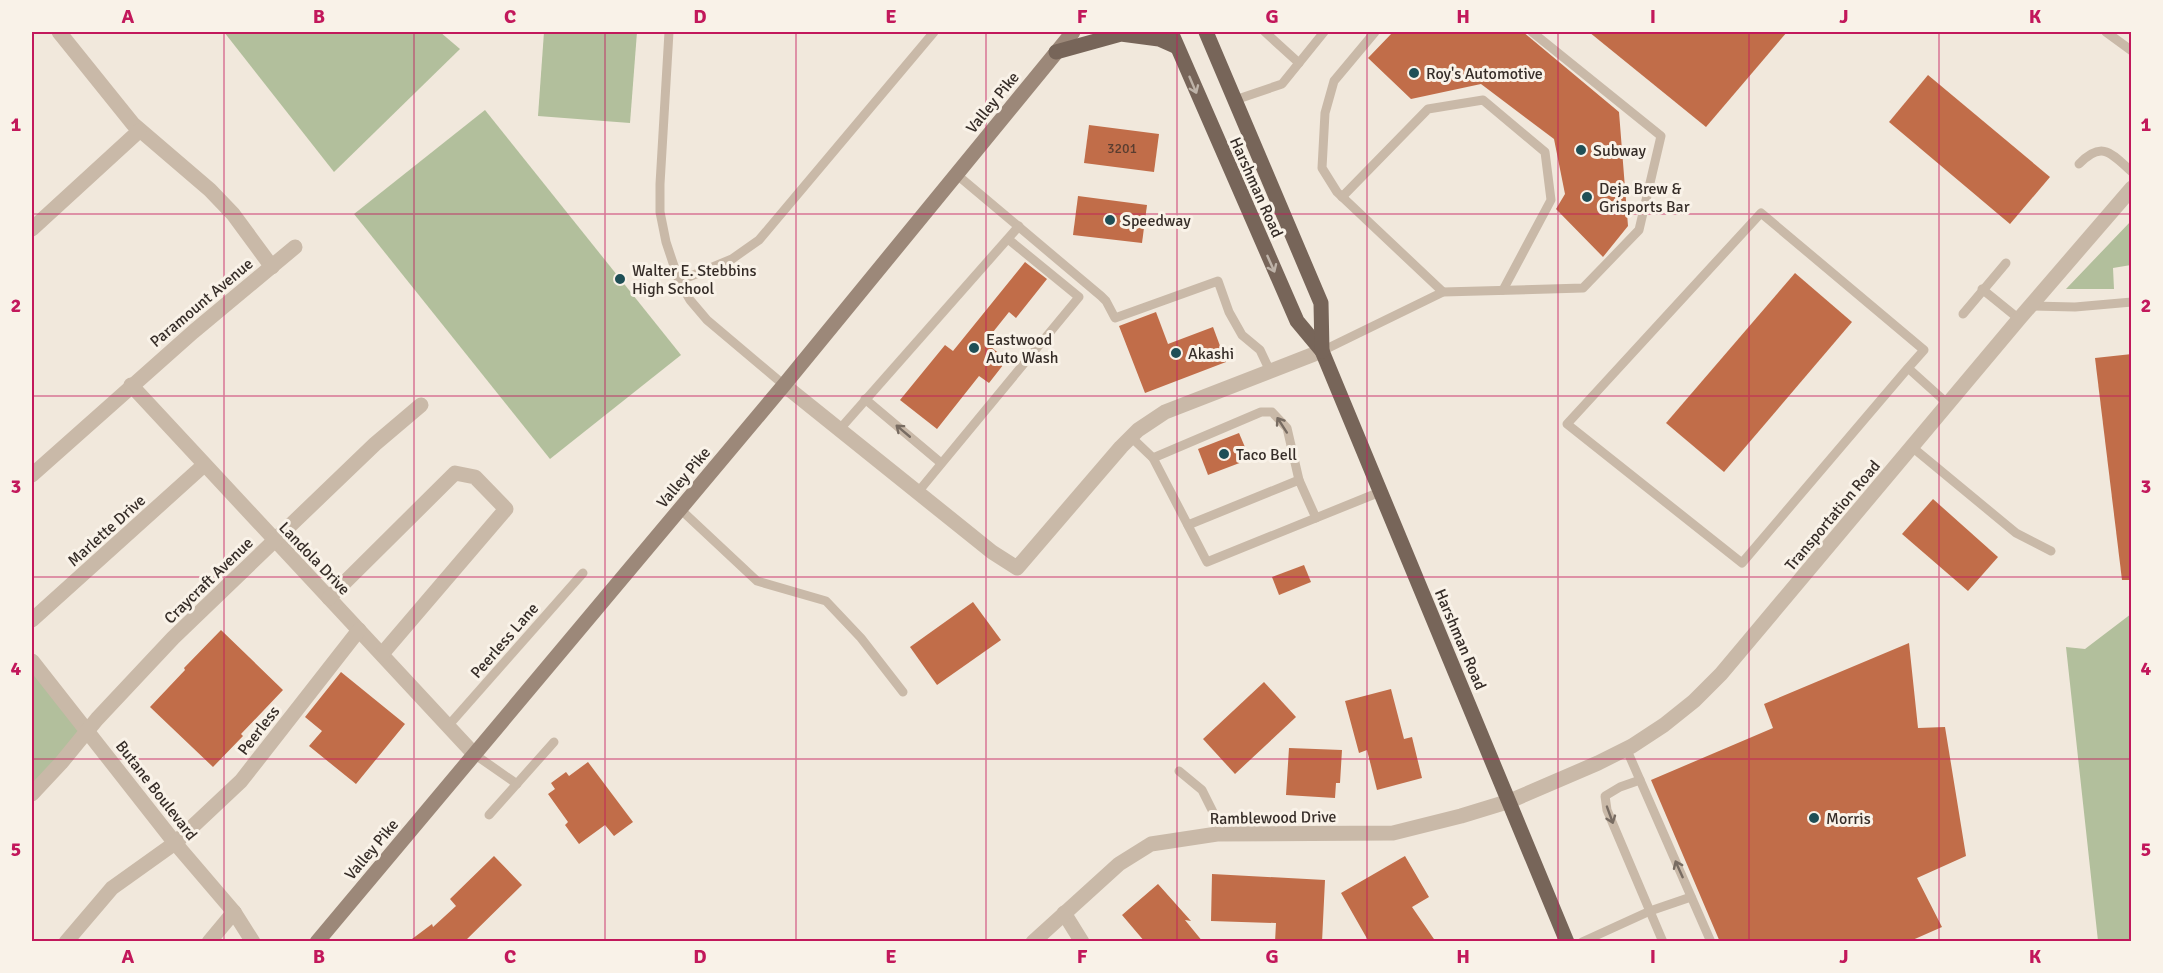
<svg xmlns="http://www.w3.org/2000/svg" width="2163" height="973" font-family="Signika,sans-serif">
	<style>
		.green { fill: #b2bf9c }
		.building { fill: #c16d49 }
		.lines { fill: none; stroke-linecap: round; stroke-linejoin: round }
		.lane { stroke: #c9b9a8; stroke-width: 9 }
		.street { stroke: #c9b9a8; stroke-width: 15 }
		.secondary { stroke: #9c8879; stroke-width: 15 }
		.primary { stroke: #776559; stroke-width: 15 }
		.oneway { stroke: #beb3a8 }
		.oneway2 { stroke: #786c62 }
		.grid { fill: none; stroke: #c2185b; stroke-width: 1.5; stroke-opacity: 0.55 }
		.poi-dot { fill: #1f4f56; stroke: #f9f2e8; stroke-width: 2 }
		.labels { text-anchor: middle; stroke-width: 6; stroke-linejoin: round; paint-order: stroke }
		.number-label { font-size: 14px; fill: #593d30 }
		.poi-label { font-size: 16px; fill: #362d28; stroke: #f9f2e8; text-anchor: start }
		.street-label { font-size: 16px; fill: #362d28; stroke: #f9f2e8 }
		.neatline { fill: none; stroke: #c2185b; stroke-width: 2 }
		.grid-label { font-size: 20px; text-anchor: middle; font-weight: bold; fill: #c2185b }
	</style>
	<rect width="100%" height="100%" fill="#f1e8dc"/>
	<g class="green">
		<polygon points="224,32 440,32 460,49 334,172"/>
		<polygon points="544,32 637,32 630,123 538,116"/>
		<polygon points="485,110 681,355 550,459 354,214"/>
		<polygon points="2131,221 2131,265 2113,268 2114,289 2066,289"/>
		<polygon points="2131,614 2131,941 2098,941 2066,647 2085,649"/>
		<polygon points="32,661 88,732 32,795"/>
	</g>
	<g class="building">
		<polygon points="1393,32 1523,32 1619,112 1628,226 1603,257 1556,209 1565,194 1554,139 1481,84 1411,99 1368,58"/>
		<polygon points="1589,32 1787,32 1706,127"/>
		<polygon points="1928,75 2050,177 2010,224 1889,122"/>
		<polygon points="1089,125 1159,134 1154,172 1084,163"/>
		<polygon points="1078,196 1147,205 1142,243 1073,235"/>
		<polygon points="1025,262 1047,279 1016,318 1009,312 985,342 1007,360 989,383 979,376 937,429 900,400 945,345 953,351"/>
		<polygon points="1795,273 1852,322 1724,472 1666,423"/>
		<polygon points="1156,312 1168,344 1213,327 1226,362 1145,393 1119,326"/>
		<polygon points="2132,354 2132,580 2122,580 2095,358"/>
		<polygon points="1239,433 1250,459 1208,475 1198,449"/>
		<polygon points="1933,499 1998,557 1968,591 1902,534"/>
		<polygon points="1304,565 1311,582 1279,595 1272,577"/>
		<polygon points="973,602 1001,640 937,685 910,647"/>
		<polygon points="221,630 283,690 241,734 243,736 213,767 150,707 185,670 184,668"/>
		<polygon points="1909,643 1918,728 1945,727 1966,856 1917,878 1942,927 1908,942 1720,942 1651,780 1773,728 1764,704"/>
		<polygon points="341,672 405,724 356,784 309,746 322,731 305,717"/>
		<polygon points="1264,682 1296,717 1235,774 1203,739"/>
		<polygon points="1391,689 1404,739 1412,737 1422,778 1377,790 1367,750 1359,753 1345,701"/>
		<polygon points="1289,748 1342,750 1340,783 1336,783 1335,798 1286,795"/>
		<polygon points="588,762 633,822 614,836 605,825 579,844 565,825 568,822 548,794 555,789 551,783 566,772 569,776"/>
		<polygon points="494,856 522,885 464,942 408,942 432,924 433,927 456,906 450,899"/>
		<polygon points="1405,856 1429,897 1412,907 1436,942 1369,942 1341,893"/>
		<polygon points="1212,874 1325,880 1322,942 1275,942 1276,923 1211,921"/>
		<polygon points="1158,884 1191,921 1185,920 1203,942 1145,942 1122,915"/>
	</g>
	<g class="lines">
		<g class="lane">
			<polyline points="669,32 660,184 660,212 666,242 679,281 690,300 707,320 784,385"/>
			<polyline points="1265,32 1299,63"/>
			<polyline points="1375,32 1334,81 1325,113 1322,168 1337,192 1443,292"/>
			<polyline points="2106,32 2132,51"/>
			<polyline points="1235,100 1282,84 1324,32"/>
			<path d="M2079,164C2102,140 2111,153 2132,172"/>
			<polyline points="956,174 1101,296 1106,301 1115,318 1218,281 1229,312 1242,335 1260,350 1270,371"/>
			<polyline points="1342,197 1428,109 1483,100 1545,152 1551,200 1503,290"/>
			<polyline points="679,281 732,259 759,240 934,32"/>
			<polyline points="1982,289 2019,319"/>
			<polyline points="2030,306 2075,307 2132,302"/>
			<polyline points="1963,314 2006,263"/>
			<polyline points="1322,351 1443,292 1583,288 1639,230 1661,136 1532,32"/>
			<polyline points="1908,368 1742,563 1567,424 1761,213 1924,350 1908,368 1948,404"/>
			<polyline points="865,399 941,463"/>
			<polyline points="839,430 1019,226"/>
			<polyline points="1131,437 1153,458 1207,562 1380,492"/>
			<polyline points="1912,447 2016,533 2051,551"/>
			<polyline points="1153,458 1261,412 1272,412 1287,428 1299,480"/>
			<polyline points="918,492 1079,297 1008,239"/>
			<polyline points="680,509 757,581 826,601 861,638 903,692"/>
			<polyline points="1188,525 1299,480 1316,518"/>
			<polyline points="448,726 583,573"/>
			<polyline points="1626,748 1711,942"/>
			<polyline points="474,754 517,784"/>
			<polyline points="1179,771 1202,790 1224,834"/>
			<polyline points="1640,780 1620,787 1605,796 1607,810 1663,942"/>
			<polyline points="489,815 554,742"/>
			<polyline points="1582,942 1650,911 1691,897"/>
		</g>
		<g class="street">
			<polyline points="59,32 133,124 210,190 233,214 272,267"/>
			<polyline points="32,229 139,131"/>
			<polyline points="131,385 474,754"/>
			<polyline points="784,385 992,552 1017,568 1121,447 1138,430 1165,412 1322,351"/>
			<polyline points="32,475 193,332 295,247"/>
			<polyline points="329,598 455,473 475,477 506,509 382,654"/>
			<polyline points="32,620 204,465"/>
			<polyline points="32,661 175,843 234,912 253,942"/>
			<polyline points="32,794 61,763 97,719 173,638 375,444 421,405"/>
			<polyline points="1064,913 1082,942"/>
			<polyline points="66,942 112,888 175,843 241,781 359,630"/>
			<polyline points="209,942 234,912"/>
			<polyline points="1033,942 1119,864 1151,844 1217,834 1393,833 1461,816 1510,801 1598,763 1632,746 1664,725 1694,701 1721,674 2019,319 2132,188"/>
		</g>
		<polyline class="secondary" points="317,942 784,385 1073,32"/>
		<g class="primary">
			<polyline points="1171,32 1297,321 1322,351 1567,942"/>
			<polyline points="1206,32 1321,303 1322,351"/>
			<polyline points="1056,52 1121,34 1159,39 1177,47"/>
		</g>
	</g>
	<defs><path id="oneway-shaft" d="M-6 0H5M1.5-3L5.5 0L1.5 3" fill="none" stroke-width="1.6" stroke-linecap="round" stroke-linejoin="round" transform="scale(1.5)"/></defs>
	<g class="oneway">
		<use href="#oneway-shaft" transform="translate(1193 85) rotate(67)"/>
		<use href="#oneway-shaft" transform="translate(1271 264) rotate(66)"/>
	</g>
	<g class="oneway2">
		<use href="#oneway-shaft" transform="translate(1282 425) rotate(-123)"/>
		<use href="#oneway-shaft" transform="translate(903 431) rotate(-140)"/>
		<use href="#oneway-shaft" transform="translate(1610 815) rotate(70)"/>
		<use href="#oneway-shaft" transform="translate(1679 869) rotate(-114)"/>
	</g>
	<path class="grid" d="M224,32V942M414,32V942M605,32V942M796,32V942M986,32V942M1177,32V942M1367,32V942M1558,32V942M1749,32V942M1939,32V942M32,214H2132M32,396H2132M32,577H2132M32,759H2132"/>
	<g class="poi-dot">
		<circle cx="1414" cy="73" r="6"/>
		<circle cx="1581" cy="150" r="6"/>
		<circle cx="1587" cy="197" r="6"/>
		<circle cx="1110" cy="220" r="6"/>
		<circle cx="620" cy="279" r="6"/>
		<circle cx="974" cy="348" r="6"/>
		<circle cx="1176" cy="353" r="6"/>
		<circle cx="1224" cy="454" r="6"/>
		<circle cx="1814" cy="818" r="6"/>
	</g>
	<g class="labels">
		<g class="number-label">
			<text x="1122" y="153">3201</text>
		</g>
		<g class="poi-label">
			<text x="1426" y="79">Roy's Automotive</text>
			<text x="1593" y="156">Subway</text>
			<text x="1599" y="194">Deja Brew &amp;<tspan x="1599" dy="18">Grisports Bar</tspan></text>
			<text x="1122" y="226">Speedway</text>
			<text x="632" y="276">Walter E. Stebbins<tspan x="632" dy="18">High School</tspan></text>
			<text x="986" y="345">Eastwood<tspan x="986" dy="18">Auto Wash</tspan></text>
			<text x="1188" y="359">Akashi</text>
			<text x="1236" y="460">Taco Bell</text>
			<text x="1826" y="824">Morris</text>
		</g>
		<g class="street-label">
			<text transform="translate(992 102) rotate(-51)" y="6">Valley Pike</text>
			<text transform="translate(1257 187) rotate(66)" y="6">Harshman Road</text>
			<text transform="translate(201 302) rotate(-40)" y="6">Paramount Avenue</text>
			<text transform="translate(683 477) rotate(-50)" y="6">Valley Pike</text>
			<text transform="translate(1832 515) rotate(-50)" y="6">Transportation Road</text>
			<text transform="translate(106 530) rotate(-42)" y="6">Marlette Drive</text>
			<text transform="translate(315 558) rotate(46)" y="6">Landola Drive</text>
			<text transform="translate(208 580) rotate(-44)" y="6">Craycraft Avenue</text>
			<text transform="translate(1461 639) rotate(67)" y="6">Harshman Road</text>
			<text transform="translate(504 640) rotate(-49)" y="6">Peerless Lane</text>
			<text transform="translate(258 730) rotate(-52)" y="6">Peerless</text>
			<text transform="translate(157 790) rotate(52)" y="6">Butane Boulevard</text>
			<text transform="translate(1273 817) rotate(-1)" y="6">Ramblewood Drive</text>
			<text transform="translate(371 849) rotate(-50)" y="6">Valley Pike</text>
		</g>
	</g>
	<rect width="2163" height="973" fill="none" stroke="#f9f2e8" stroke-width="66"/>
	<rect x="33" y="33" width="2097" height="907" class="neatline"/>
	<g class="grid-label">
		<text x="128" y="23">A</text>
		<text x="319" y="23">B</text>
		<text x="510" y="23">C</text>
		<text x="700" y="23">D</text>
		<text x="891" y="23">E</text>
		<text x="1082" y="23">F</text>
		<text x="1272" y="23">G</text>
		<text x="1463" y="23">H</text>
		<text x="1653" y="23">I</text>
		<text x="1844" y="23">J</text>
		<text x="2035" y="23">K</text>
		<text x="16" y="131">1</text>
		<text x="2146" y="131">1</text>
		<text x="16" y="312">2</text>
		<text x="2146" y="312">2</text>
		<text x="16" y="493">3</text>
		<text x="2146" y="493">3</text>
		<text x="16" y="675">4</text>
		<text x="2146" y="675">4</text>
		<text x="16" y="856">5</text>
		<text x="2146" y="856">5</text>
		<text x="128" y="963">A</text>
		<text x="319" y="963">B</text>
		<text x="510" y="963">C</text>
		<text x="700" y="963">D</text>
		<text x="891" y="963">E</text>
		<text x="1082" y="963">F</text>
		<text x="1272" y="963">G</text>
		<text x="1463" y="963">H</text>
		<text x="1653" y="963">I</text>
		<text x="1844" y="963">J</text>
		<text x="2035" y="963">K</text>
	</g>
</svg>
